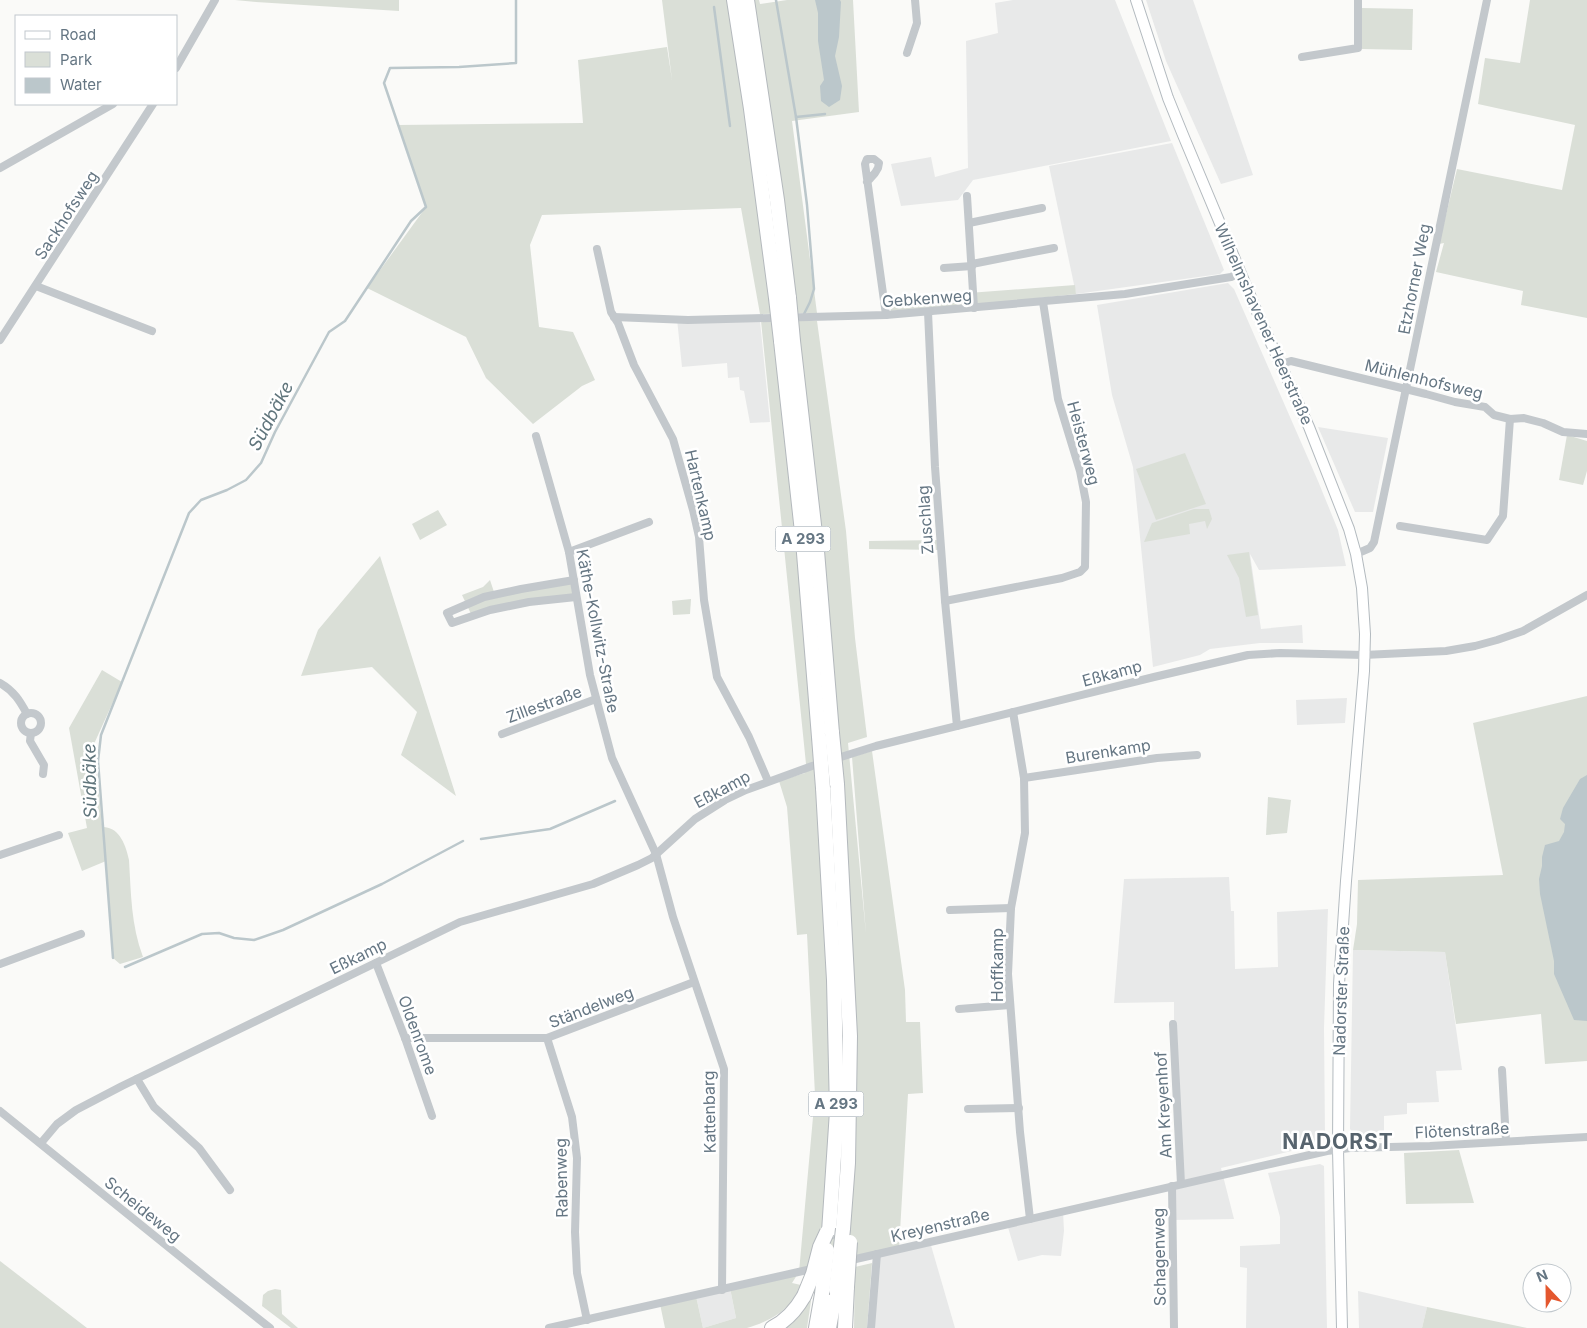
<svg xmlns="http://www.w3.org/2000/svg" width="1587" height="1328" font-family="Inter,sans-serif">
	<style>
		.built { fill: #e8e9e9 }
		.green { fill: #dadfd7 }
		.water { fill: #bbc7cb }
		.lines { fill: none; stroke-linecap: round; stroke-linejoin: round }
		.stream { stroke: #bbc7cb; stroke-width: 2.5 }
		.secondary-casing { stroke: #b3babf; stroke-width: 12 }
		.highway-casing { stroke: #b4b9bd; stroke-width: 16 }
		.street { stroke: #c3c8cc; stroke-width: 8 }
		.secondary { stroke: #fff; stroke-width: 10 }
		.highway { stroke: #fff; stroke-width: 14 }
		.highway-bridge-casing { stroke: #b4b9bd; stroke-width: 16; stroke-linecap: butt }
		.highway-bridge { stroke: #fff; stroke-width: 14 }
		.labels { text-anchor: middle; stroke-width: 5; stroke-linejoin: round; paint-order: stroke }
		.shield { fill: #fff; stroke: #939fa8; stroke-width: 1 }
		.shield-label { font-size: 15px; font-weight: bold; fill: #657683 }
		.street-label { font-size: 16px; fill: #657683; stroke: #fff }
		.water-label { font-size: 18px; font-style: italic; fill: #60757c; stroke: #fff }
		.district-label { font-size: 21px; font-weight: bold; letter-spacing: 1px; fill: #57646e; stroke: #fff }
	</style>
	<rect width="100%" height="100%" fill="#fafaf8"/>
	<g class="built">
		<polygon points="1013,0 1115,0 1171,141 973,180 958,200 901,206 891,164 931,157 935,177 968,168 966,41 998,33 995,3"/>
		<polygon points="1146,0 1193,0 1253,175 1221,184 1166,61"/>
		<polygon points="1172,143 1224,270 1220,274 1076,294 1049,166"/>
		<polygon points="1228,283 1234,289 1318,481 1338,530 1346,566 1259,570 1250,554 1261,629 1302,625 1303,643 1260,643 1210,649 1200,655 1153,667 1133,467 1112,395 1097,305"/>
		<polygon points="677,319 760,321 770,422 750,423 744,391 740,390 739,377 728,378 727,363 682,367"/>
		<polygon points="1318,427 1388,438 1373,512 1355,512"/>
		<polygon points="1347,698 1345,723 1297,725 1296,700"/>
		<polygon points="1229,877 1231,911 1234,911 1235,969 1278,967 1277,912 1328,909 1324,1028 1325,1137 1318,1144 1312,1146 1221,1168 1234,1219 1172,1220 1172,1186 1180,1184 1174,1044 1174,1002 1114,1003 1124,879"/>
		<polygon points="1353,950 1445,952 1462,1070 1436,1071 1439,1102 1407,1103 1407,1114 1384,1116 1384,1139 1358,1140 1350,1129"/>
		<polygon points="1320,1164 1324,1166 1327,1328 1246,1328 1247,1268 1240,1267 1240,1246 1280,1244 1280,1217 1268,1173"/>
		<polygon points="1063,1211 1064,1231 1061,1256 1042,1255 1018,1261 1007,1224"/>
		<polygon points="930,1242 955,1328 872,1328 877,1254"/>
		<polygon points="730,1288 736,1318 703,1328 696,1296"/>
		<polygon points="1358,1291 1427,1307 1422,1328 1359,1328"/>
	</g>
	<g class="green">
		<polygon points="235,0 399,0 399,11 256,2"/>
		<polygon points="662,0 759,0 760,4 787,0 853,0 859,112 792,121 817,313 760,314 741,208 542,215 530,245 539,327 573,332 595,380 582,386 533,424 486,378 466,337 367,288 426,207 398,125 583,123 578,60 667,47 672,80"/>
		<polygon points="1530,0 1587,0 1587,318 1521,305 1523,291 1436,272 1444,243 1439,244 1457,169 1562,190 1575,125 1478,104 1485,58 1520,63"/>
		<polygon points="1362,8 1413,9 1412,50 1362,49"/>
		<polygon points="1075,285 1076,294 973,305 891,311 889,299"/>
		<path d="M761,321H817L846,531L855,638L867,737L848,743L866,934L852,757L872,751L905,990L906,1022H920L923,1093L908,1094L899,1249L799,1272L792,1283L801,1285C798,1290 795,1297 791,1302C781,1315 762,1324 747,1328H665L660,1304L696,1296L703,1328L736,1318L730,1288L799,1272L815,1095L807,934L797,935L787,807L779,781L805,773L806,764Z"/>
		<polygon points="1567,435 1587,441 1587,471 1583,485 1559,480"/>
		<polygon points="1185,453 1206,504 1156,520 1136,469"/>
		<polygon points="1194,509 1209,509 1212,519 1207,529 1205,521 1189,524 1190,534 1144,542 1152,523"/>
		<polygon points="438,510 447,525 420,540 412,524"/>
		<polygon points="940,540 941,550 869,549 869,541"/>
		<polygon points="1249,552 1258,615 1246,617 1239,578 1227,555"/>
		<polygon points="380,556 456,796 401,755 417,712 372,667 301,676 318,630"/>
		<polygon points="490,580 495,595 574,580 576,597 472,616 462,595 483,587"/>
		<polygon points="691,599 690,614 673,615 672,601"/>
		<path d="M102,670L122,682L94,744L105,855L104,827C120,828 126,846 129,860C131,893 131,925 143,957L120,964L113,958L106,861L82,871L68,833L87,828L69,728Z"/>
		<polygon points="1587,696 1587,1061 1545,1064 1541,1014 1456,1024 1445,952 1353,950 1357,924 1358,880 1503,875 1473,723"/>
		<polygon points="1268,797 1291,800 1287,833 1266,835"/>
		<polygon points="1459,1150 1474,1203 1406,1204 1404,1153"/>
		<polygon points="0,1261 87,1328 0,1328"/>
		<polygon points="872,1263 867,1328 854,1328 855,1267"/>
		<polygon points="275,1289 281,1290 282,1314 298,1328 291,1328 262,1306 263,1295 268,1291"/>
		<polygon points="809,1299 811,1301 807,1328 782,1328"/>
		<polygon points="1427,1307 1527,1328 1422,1328"/>
	</g>
	<g class="water">
		<polygon points="815,0 840,0 841,2 839,37 835,56 842,86 840,100 829,107 821,101 820,86 824,80 818,41 818,13"/>
		<polygon points="1587,775 1587,1021 1574,1020 1554,974 1554,961 1540,894 1539,879 1542,866 1542,857 1545,845 1559,841 1564,832 1565,824 1560,819 1563,808 1580,779"/>
	</g>
	<g class="lines">
		<g class="stream">
			<polyline points="776,0 796,117 807,205 814,289 810,302 804,314"/>
			<polyline points="714,7 730,126"/>
			<polyline points="796,117 825,114"/>
			<polyline points="481,839 550,829 615,801"/>
			<polyline points="113,958 98,761 101,735 189,513 201,500 227,490 246,480 261,463 275,432 329,332 345,321 411,221 426,207 384,83 390,68 459,67 516,63 516,0"/>
			<polyline points="125,967 202,934 219,933 234,938 254,940 283,930 382,884 463,841"/>
		</g>
		<defs>
			<polyline id="secondary" points="1136,0 1168,98 1183,135 1260,319 1309,427 1349,529 1356,554 1362,588 1365,634 1364,671 1346,881 1339,984 1338,1149 1342,1328"/>
			<g id="highway">
				<polyline points="734,0 751,109 776,298"/>
				<polyline points="747,0 777,200 789,298"/>
				<polyline points="781,341 803,541 819,737"/>
				<polyline points="793,341 817,551 832,733"/>
				<polyline points="837,784 850,1036 848,1163 843,1229"/>
				<polyline points="823,788 834,980 837,1111 829,1232"/>
				<path d="M772,1328C786,1321 796,1310 804,1296"/>
				<polyline points="816,1328 822,1294"/>
				<polyline points="829,1328 836,1290"/>
				<polyline points="845,1328 847,1287"/>
			</g>
		</defs>
		<use href="#secondary" class="secondary-casing"/>
		<use href="#highway" class="highway-casing"/>
		<g class="street">
			<polyline points="907,53 917,23 915,0"/>
			<polyline points="1302,57 1358,48 1358,0"/>
			<polyline points="176,68 215,0"/>
			<polyline points="0,168 113,104"/>
			<polyline points="867,182 875,173 878,168 879,163 874,159 867,159 865,164 886,315"/>
			<polyline points="967,196 974,308"/>
			<polyline points="969,223 1042,208"/>
			<polyline points="597,249 611,312 618,323 634,365 673,439 693,510 699,537 704,600 717,677 749,737 768,781"/>
			<polyline points="972,264 1054,248"/>
			<polyline points="944,268 972,266"/>
			<polyline points="36,286 152,331"/>
			<polyline points="928,312 935,467 945,601 957,726"/>
			<polyline points="614,317 688,320 886,315 1125,294 1231,277 1240,273"/>
			<polyline points="0,340 153,104"/>
			<polyline points="1281,364 1291,361 1426,394 1455,402 1485,407 1494,415 1510,419 1524,418 1543,423 1563,432 1587,434"/>
			<polyline points="536,436 569,552 590,675 612,758 656,854 673,917 724,1069 722,1290"/>
			<polyline points="1400,526 1487,540 1503,516 1510,419"/>
			<polyline points="569,552 649,522"/>
			<polyline points="1356,554 1370,548 1374,542 1487,0"/>
			<polyline points="574,580 521,589 484,597 447,613 452,623 490,610 529,602 576,597"/>
			<polyline points="945,601 1062,578 1080,572 1085,567 1086,502 1080,471 1058,399 1043,302"/>
			<path d="M0,683C14,691 20,701 27,714"/>
			<polyline points="1013,712 1024,778 1025,833 1011,908 1008,974 1020,1132 1030,1219"/>
			<circle cx="31" cy="723" r="10"/>
			<polyline points="31,733 30,741 44,765 43,774"/>
			<polyline points="502,734 596,699"/>
			<polyline points="1024,778 1157,758 1197,755"/>
			<polyline points="0,855 59,835"/>
			<polyline points="950,910 1011,908"/>
			<polyline points="376,963 405,1038 432,1116"/>
			<polyline points="0,964 81,934"/>
			<polyline points="959,1009 1010,1005"/>
			<polyline points="1173,1024 1181,1184"/>
			<polyline points="405,1038 547,1038 694,982"/>
			<polyline points="547,1038 572,1117 577,1158 575,1232 577,1273 587,1320"/>
			<polyline points="1502,1070 1506,1141"/>
			<polyline points="137,1079 154,1107 199,1148 230,1190"/>
			<polyline points="968,1109 1019,1108"/>
			<polyline points="0,1111 208,1279 270,1328"/>
			<polyline points="41,1143 57,1124 76,1110 122,1086 460,922 593,884 638,865 652,858 695,819 725,800 746,790 812,766 876,746 1154,677 1248,655 1280,653 1364,655 1446,651 1475,646 1497,640 1523,631 1587,595"/>
			<polyline points="1172,1186 1174,1328"/>
			<polyline points="847,1261 1327,1151 1350,1148 1430,1146 1587,1137"/>
			<polyline points="549,1328 816,1268"/>
			<polyline points="871,1328 877,1254"/>
		</g>
		<use href="#secondary" class="secondary"/>
		<use href="#highway" class="highway"/>
		<defs>
			<g id="highway-bridge">
				<polyline points="776,298 781,341"/>
				<polyline points="789,298 793,341"/>
				<polyline points="832,733 837,784"/>
				<polyline points="819,737 823,788"/>
				<polyline points="847,1287 850,1242"/>
				<polyline points="836,1290 843,1229"/>
				<polyline points="822,1294 827,1250"/>
				<polyline points="804,1296 813,1274 820,1247 827,1232"/>
			</g>
		</defs>
		<use href="#highway-bridge" class="highway-bridge-casing"/>
		<use href="#highway-bridge" class="highway-bridge"/>
	</g>
	<g class="labels">
		<g class="shield">
			<rect x="775.5" y="526.5" width="55" height="25" rx="4"/>
			<rect x="808.5" y="1091.5" width="55" height="25" rx="4"/>
		</g>
		<g class="shield-label">
			<text x="803" y="544">A 293</text>
			<text x="836" y="1109">A 293</text>
		</g>
		<g class="street-label">
			<text transform="translate(66 215) rotate(-57)" y="6">Sackhofsweg</text>
			<text transform="translate(1414 279) rotate(-79)" y="6">Etzhorner Weg</text>
			<text transform="translate(927 298) rotate(-4)" y="6">Gebkenweg</text>
			<text transform="translate(1264 324) rotate(66)" y="6">Wilhelmshavener Heerstraße</text>
			<text transform="translate(1424 379) rotate(14)" y="6">Mühlenhofsweg</text>
			<text transform="translate(1084 443) rotate(75)" y="6">Heisterweg</text>
			<text transform="translate(701 495) rotate(77)" y="6">Hartenkamp</text>
			<text transform="translate(925 520) rotate(-94)" y="6">Zuschlag</text>
			<text transform="translate(598 631) rotate(79)" y="6">Käthe-Kollwitz-Straße</text>
			<text transform="translate(1112 673) rotate(-15)" y="6">Eßkamp</text>
			<text transform="translate(544 704) rotate(-20)" y="6">Zillestraße</text>
			<text transform="translate(1108 751) rotate(-9)" y="6">Burenkamp</text>
			<text transform="translate(722 789) rotate(-28)" y="6">Eßkamp</text>
			<text transform="translate(358 956) rotate(-26)" y="6">Eßkamp</text>
			<text transform="translate(997 965) rotate(-90)" y="6">Hoffkamp</text>
			<text transform="translate(1341 991) rotate(-88)" y="6">Nadorster Straße</text>
			<text transform="translate(591 1007) rotate(-21)" y="6">Ständelweg</text>
			<text transform="translate(418 1035) rotate(70)" y="6">Oldenrome</text>
			<text transform="translate(1163 1105) rotate(-93)" y="6">Am Kreyenhof</text>
			<text transform="translate(709 1112) rotate(-91)" y="6">Kattenbarg</text>
			<text transform="translate(1462 1130) rotate(-3)" y="6">Flötenstraße</text>
			<text transform="translate(561 1178) rotate(-91)" y="6">Rabenweg</text>
			<text transform="translate(143 1209) rotate(39)" y="6">Scheideweg</text>
			<text transform="translate(940 1225) rotate(-13)" y="6">Kreyenstraße</text>
			<text transform="translate(1159 1257) rotate(-91)" y="6">Schagenweg</text>
		</g>
		<g class="water-label">
			<text transform="translate(271 416) rotate(-62)" y="6">Südbäke</text>
			<text transform="translate(90 781) rotate(-91)" y="6">Südbäke</text>
		</g>
		<g class="district-label">
			<text x="1338" y="1149">NADORST</text>
		</g>
	</g>
	<rect x="15" y="15" width="162" height="90" fill="#ffffff" stroke="#c1c8cd"/>
	<rect x="25" y="31" width="25" height="8" fill="#ffffff" stroke="#c1c8cd"/>
	<text x="60" y="40" font-size="15" fill="#657683">Road</text>
	<rect x="25" y="52" width="25" height="15" fill="#dadfd7" stroke="#c1c8cd"/>
	<text x="60" y="65" font-size="15" fill="#657683">Park</text>
	<rect x="25" y="78" width="25" height="15" fill="#bbc7cb" stroke="#c1c8cd"/>
	<text x="60" y="90" font-size="15" fill="#657683">Water</text>
	<g transform="translate(1547 1288) rotate(338)"><circle r="24" fill="#ffffff" stroke="#c1c8cd"/>
	<path d="M0-4L9 19L0 12L-9 19Z" fill="#e4572e"/>
	<text y="-8" font-size="14" font-weight="bold" text-anchor="middle" fill="#657683">N</text>
	</g>
</svg>
